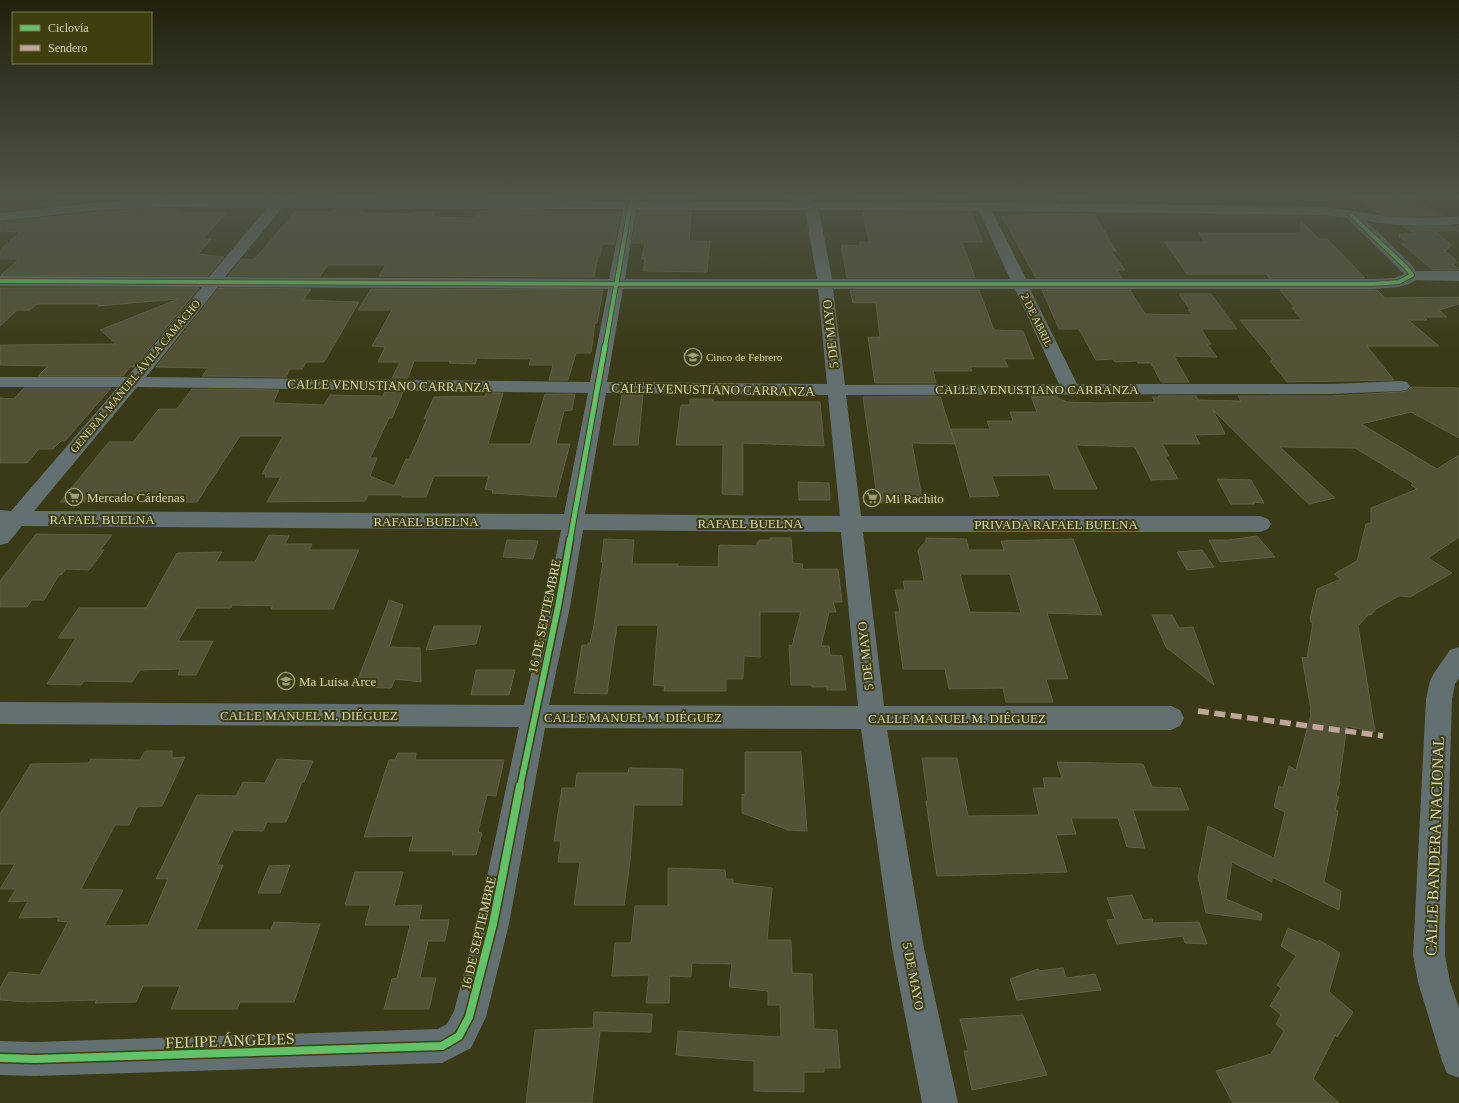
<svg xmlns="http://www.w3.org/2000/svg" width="1459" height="1103" font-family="Georgia,serif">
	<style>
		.building { fill: #525236; stroke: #5f5f44; fill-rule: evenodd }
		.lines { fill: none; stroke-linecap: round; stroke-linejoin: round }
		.minor { fill: #637072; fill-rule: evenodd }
		.quiet { stroke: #c0a59a; stroke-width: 5.5; stroke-dasharray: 11 5.5; stroke-linecap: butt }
		.cycleway-far3-casing { stroke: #3e3e0f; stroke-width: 5.5 }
		.cycleway-far2-casing { stroke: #3e3e0f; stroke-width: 7 }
		.cycleway-far1-casing { stroke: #3e3e0f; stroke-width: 9 }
		.cycleway-casing { stroke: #3e3e0f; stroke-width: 11 }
		.cycleway-far3 { stroke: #61c268; stroke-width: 4 }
		.cycleway-far2 { stroke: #61c268; stroke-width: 5 }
		.cycleway-far1 { stroke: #61c268; stroke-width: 6 }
		.cycleway { stroke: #61c268; stroke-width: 8 }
		.labels { text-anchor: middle; stroke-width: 4; stroke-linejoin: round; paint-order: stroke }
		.far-street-label { font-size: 11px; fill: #d6d7b9; stroke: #3e3e0f }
		.far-poi-label { font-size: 11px; fill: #d6d7b9; stroke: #3e3e0f; text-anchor: start }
		.street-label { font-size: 13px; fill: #d6d7b9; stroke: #3e3e0f }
		.poi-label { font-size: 13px; fill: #d6d7b9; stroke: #3e3e0f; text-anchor: start }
		.near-street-label { font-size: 16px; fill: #d6d7b9; stroke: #3e3e0f }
	</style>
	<rect width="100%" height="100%" fill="#3a3a16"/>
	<g class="building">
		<polygon points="57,196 192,196 191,198 99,200 0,211 0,205 56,202"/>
		<polygon points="343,196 374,196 372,199 341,199"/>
		<polygon points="495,196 548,196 547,199 494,199"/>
		<rect x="652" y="196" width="40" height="4"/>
		<polygon points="860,196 898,196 899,201 861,201"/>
		<polygon points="1061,196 1083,196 1087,202 1063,202"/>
		<polygon points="1350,196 1384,196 1393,201 1411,199 1442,216 1393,216 1381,214"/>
		<polygon points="940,197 965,197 967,201 941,201"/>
		<polygon points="160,208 179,209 176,212 226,213 203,239 211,239 198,254 224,257 208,276 1,275 19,259 0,259 0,250 20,232 0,231 0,222 99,212"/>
		<polygon points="333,210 364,210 361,213 411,214 412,212 435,212 432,217 475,218 478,212 488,212 489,210 543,210 542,212 621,212 614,244 602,244 600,256 598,256 594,277 379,276 386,265 328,265 320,276 228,276 242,259 254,260 295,212 331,212"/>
		<polygon points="637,212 691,212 689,241 710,241 707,272 643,271 645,259 642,259 645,243 632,243"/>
		<polygon points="863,212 971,212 983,242 962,242 975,278 847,278 841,245 860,246 860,242 869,242"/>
		<polygon points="1025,214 1094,214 1116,251 1111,251 1125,270 1117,270 1122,278 1036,278 1002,216 1026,216"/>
		<polygon points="1301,221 1319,239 1327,239 1365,278 1269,278 1267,274 1187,274 1165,242 1205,242 1199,233 1301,233"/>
		<polygon points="1459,226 1459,231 1435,231 1451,245 1446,251 1443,249 1456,260 1454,260 1458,263 1452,263 1459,270 1433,270 1402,244 1408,244 1399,236 1402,236 1399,234 1416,234 1403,227"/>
		<polygon points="0,288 199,288 134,367 130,367 123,376 38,376 48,366 0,365 0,345 116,344 100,330 178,299 98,306 100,304 37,304 30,310 17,310 0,326"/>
		<polygon points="219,288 311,289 303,300 359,302 324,362 306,362 302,369 290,369 286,377 202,376 208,368 156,367"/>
		<polygon points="371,289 603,290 597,323 595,323 591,353 576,353 568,380 549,380 553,365 529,365 531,359 477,358 475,364 449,363 450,361 414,361 408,378 392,378 400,362 378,362 385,347 372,346 392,310 358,310"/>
		<polygon points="850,290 979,290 994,330 1023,331 1034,359 1004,359 1008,367 970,367 972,371 933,371 936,383 875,383 868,337 880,337 876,303 853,303"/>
		<polygon points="1042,290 1130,290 1145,314 1192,315 1188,310 1190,310 1179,294 1211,294 1237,329 1201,329 1211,344 1207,344 1217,357 1174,356 1189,382 1161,382 1151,363 1138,363 1137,361 1115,362 1113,359 1096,360 1079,329 1059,329"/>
		<polygon points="1280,290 1377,290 1385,298 1459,297 1459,304 1439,310 1447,317 1424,317 1427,320 1408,320 1439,346 1367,346 1394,380 1287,382 1270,361 1273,360 1240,320 1302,320 1292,308 1295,308"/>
		<polygon points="1411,387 1459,388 1459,438 1411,412 1361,424 1437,469 1459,455 1459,537 1428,558 1452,573 1410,597 1399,596 1376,609 1371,615 1368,615 1358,626 1375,732 1347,726 1339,781 1340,782 1336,795 1339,797 1335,810 1338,811 1324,882 1341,891 1339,910 1272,877 1272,882 1232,862 1226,899 1262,914 1261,920 1206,913 1198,877 1208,826 1274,858 1285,812 1274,807 1279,786 1283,788 1289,766 1296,770 1311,715 1310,710 1311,710 1302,657 1307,658 1313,623 1311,622 1310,619 1317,589 1341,579 1334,574 1357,561 1366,524 1371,523 1371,508 1417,489 1411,485 1413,483 1355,448 1280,447 1335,498 1309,504 1299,495 1213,410 1225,434 1195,435 1200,444 1162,444 1169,456 1165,456 1178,479 1151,480 1135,447 1076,445 1097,489 1054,489 1049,475 992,476 999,496 970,497 951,429 990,429 987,421 1013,421 1010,412 1037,412 1031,396 1057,396 1058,398 1067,402 1099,403 1155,402 1152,397 1159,397 1158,396 1196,396 1198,400 1241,401 1238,396 1332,396 1401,392 1407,391"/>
		<polygon points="24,388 111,388 65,441 61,441 53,449 39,449 27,463 0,463 0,398 14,399"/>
		<polygon points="192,389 279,390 273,403 324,405 330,395 383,396 385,392 403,392 392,418 389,418 370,458 377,458 370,476 394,486 406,459 409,460 427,419 424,419 434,397 485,396 486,393 503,393 488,444 530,444 545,394 575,394 572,410 564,411 556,444 570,444 556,497 492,493 493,490 485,489 489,476 434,476 426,497 402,497 402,495 368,495 365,501 267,502 281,477 265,477 266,474 262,474 283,436 240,436 197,502 173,502 176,498 159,498 161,495 112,495 107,502 60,502 109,442 133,442 159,409 177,409"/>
		<polygon points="622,395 643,395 638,445 613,445"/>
		<polygon points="940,396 955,444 912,443 923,503 878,503 863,397"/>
		<polygon points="690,399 713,399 713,402 820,402 824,446 743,443 743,495 722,494 723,445 676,445 681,405 690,405"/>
		<polygon points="1217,479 1251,480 1264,503 1253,502 1255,504 1231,504"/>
		<polygon points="798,482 829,483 830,500 799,500"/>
		<polygon points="36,534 112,535 100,550 104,550 89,570 66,569 61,575 59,575 44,600 32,600 27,607 0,607 0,581"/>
		<polygon points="269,535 289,536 285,544 312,544 309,550 359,550 333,609 271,609 273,606 232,605 231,608 197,608 178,641 213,641 196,675 178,675 180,669 140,670 132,682 84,681 81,685 47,684 76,638 58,638 79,608 146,608 177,553 222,552 216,562 255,562"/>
		<polygon points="1257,536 1275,557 1220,562 1209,540 1229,540"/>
		<polygon points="770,538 791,538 793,563 803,564 802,569 838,569 842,602 833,602 836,612 829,612 821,646 829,646 830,655 842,656 846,690 827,690 827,687 812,687 812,685 791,685 789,645 792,646 801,612 760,612 760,657 744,656 743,679 726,679 726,691 664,691 665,686 653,685 658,625 617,625 607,694 574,693 582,645 588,645 588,643 590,643 594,625 603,562 601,562 604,539 634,540 632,564 678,564 677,566 718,567 719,545 757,546 757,542 759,542 759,540 770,540"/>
		<path d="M926,538L966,539L969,550H1004L1001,541L1073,539L1102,615L1047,613L1068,679H1046L1053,702H1006L1003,688L949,689L945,669H903L895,612H900L895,590H905L903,581H924L918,550L926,541ZM960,574H1010L1021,613L970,612Z"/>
		<polygon points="507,540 538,541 533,559 503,557"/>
		<polygon points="1202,550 1214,567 1187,570 1177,552"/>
		<polygon points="389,600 403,605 389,647 420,648 421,682 395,679 391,688 355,687"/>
		<polygon points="1152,615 1172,615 1179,628 1193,627 1214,685 1166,647"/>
		<polygon points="434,626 481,626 476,644 426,650"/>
		<polygon points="476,670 515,670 509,695 471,695"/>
		<polygon points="145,751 172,751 172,758 185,757 162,806 137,807 129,825 115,825 81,889 123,890 104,926 148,925 168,879 156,879 197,795 236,796 243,782 265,783 277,759 313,761 304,782 302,782 286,822 267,822 263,831 233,830 217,865 223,865 196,930 271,930 274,922 320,924 294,1002 240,1002 237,1009 171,1009 180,986 143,986 136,1002 95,1003 97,1000 28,1002 0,1000 0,988 9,972 40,975 68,922 57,921 59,917 19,918 28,901 8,902 16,889 0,889 15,864 0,864 0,814 31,764 88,763 91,759 140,760"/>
		<polygon points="745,752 801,752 807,831 788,830 742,813 742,794 745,795"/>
		<polygon points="398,753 416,753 415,760 504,760 496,796 487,795 478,832 482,833 476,855 452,855 453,851 409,851 413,836 364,837 389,760 395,760"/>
		<polygon points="922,758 957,758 968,816 1039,815 1033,788 1045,788 1043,778 1062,778 1057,762 1143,764 1152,787 1180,788 1189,810 1133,810 1145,848 1127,847 1118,818 1071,818 1076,834 1056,835 1067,872 937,876 926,801 928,801"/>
		<polygon points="629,768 683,769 682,805 634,805 630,862 624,905 574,905 580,862 558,862 561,841 554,841 562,788 575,788 577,773 628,773"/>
		<polygon points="290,865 280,893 258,893 269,866"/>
		<polygon points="668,868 725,870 726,879 733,879 733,883 772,888 767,940 791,940 792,973 812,974 814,1029 837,1030 840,1068 824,1068 824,1072 804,1072 804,1092 754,1091 754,1061 676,1055 678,1031 781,1037 780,1005 768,1005 768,991 729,987 732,964 692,963 691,977 670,976 669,1003 646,1003 649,975 612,976 615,943 631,943 635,906 668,906"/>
		<polygon points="355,872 403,872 394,906 422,905 419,920 449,920 445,941 428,941 420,978 436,978 429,1009 384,1009 392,979 397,978 410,925 365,925 370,905 345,905"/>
		<polygon points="1132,895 1143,920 1152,919 1153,923 1199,922 1207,944 1185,943 1183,936 1117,944 1107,920 1115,919 1107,898"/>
		<polygon points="1288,928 1318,942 1319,940 1340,953 1329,992 1353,1012 1337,1037 1335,1035 1313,1079 1339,1103 1233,1103 1216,1071 1271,1054 1284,1031 1276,1024 1281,1015 1270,1006 1281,988 1277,985 1296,956 1281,946"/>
		<polygon points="1063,968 1066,978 1095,974 1101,990 1017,1000 1010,979 1038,969 1039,971"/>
		<polygon points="594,1012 652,1014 651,1032 600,1031 592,1103 526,1103 535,1030 593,1028"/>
		<polygon points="1023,1015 1047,1075 972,1090 964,1051 968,1051 960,1019"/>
	</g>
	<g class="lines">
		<g class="minor">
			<path d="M277,196H290L288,200L624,201L625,196H639L638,201L793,202L791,200L793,197H803L814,202L1127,204L1324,207L1393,217L1435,218L1459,216V224C1427,227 1397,226 1366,221L1411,264L1416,271H1459V281L1416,280L1409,284L1399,287L1373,289H1030L1077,384H1332L1401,381L1407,382L1410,386L1407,390L1401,391L1332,394L846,395L861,516H1260L1268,519L1271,524L1268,529L1260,532H863L884,706H1171L1180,710L1184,718L1180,726L1171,730H887L924,948L958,1103H922L892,948L861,729L545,728L509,924L486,1017L471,1048L442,1063L35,1076L0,1075V1041L35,1042L438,1029L447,1024L454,1011L477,924L519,727L0,724V702L524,705L546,607L561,530L22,526L8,543L0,545V510L11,511L118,387H0V377H127L202,287L0,286V276L209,277L267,208L160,207L99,210L0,221V213L99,202L160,199L274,200ZM282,208L623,209L609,279L225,277ZM636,210H805L817,279H625ZM819,210L979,211L1010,279H832ZM992,211L1324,215L1347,218L1404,274L1394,278L1373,279H1026ZM218,287L608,289L590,382L146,377ZM623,289H818L827,384L607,382ZM833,289H1015L1059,384L845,385ZM137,387L588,393L564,514L34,511ZM606,393L828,395L840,516L585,514ZM583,530L841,532L858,706L549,705L570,607Z"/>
			<polygon points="1459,647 1459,678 1455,684 1452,699 1445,928 1445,955 1450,982 1459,1008 1459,1078 1447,1073 1442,1061 1418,982 1413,955 1426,699 1430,681 1434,673 1450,650"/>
		</g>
		<polyline class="quiet" points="1198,711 1383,736"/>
		<defs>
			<g id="cycleway-far3">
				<polyline points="0,281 615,284 1373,284 1399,282 1412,275 1406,267 1351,215"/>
				<polyline points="605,347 632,196"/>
			</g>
			<polyline id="cycleway-far2" points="570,540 605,346"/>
			<polyline id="cycleway-far1" points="520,787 558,607 570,539"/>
			<polyline id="cycleway" points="0,1058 35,1059 442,1046 459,1036 469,1017 493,924 520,786"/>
		</defs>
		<use href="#cycleway-far3" class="cycleway-far3-casing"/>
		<use href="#cycleway-far2" class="cycleway-far2-casing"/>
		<use href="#cycleway-far1" class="cycleway-far1-casing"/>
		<use href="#cycleway" class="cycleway-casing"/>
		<use href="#cycleway-far3" class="cycleway-far3"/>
		<use href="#cycleway-far2" class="cycleway-far2"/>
		<use href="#cycleway-far1" class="cycleway-far1"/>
		<use href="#cycleway" class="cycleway"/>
	</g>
	<linearGradient id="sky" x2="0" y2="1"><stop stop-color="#20200c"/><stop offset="0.56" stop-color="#4f5547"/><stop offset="1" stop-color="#4f5547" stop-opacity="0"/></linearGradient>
	<rect width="1459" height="351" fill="url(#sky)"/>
	<defs>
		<symbol id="school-ring" viewBox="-11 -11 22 22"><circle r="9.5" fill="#3e3e0f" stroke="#9fa080" stroke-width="1.5"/><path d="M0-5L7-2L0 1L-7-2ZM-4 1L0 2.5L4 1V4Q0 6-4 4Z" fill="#9fa080"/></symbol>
		<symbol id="supermarket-ring" viewBox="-11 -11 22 22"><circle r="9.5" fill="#3e3e0f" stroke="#9fa080" stroke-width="1.5"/><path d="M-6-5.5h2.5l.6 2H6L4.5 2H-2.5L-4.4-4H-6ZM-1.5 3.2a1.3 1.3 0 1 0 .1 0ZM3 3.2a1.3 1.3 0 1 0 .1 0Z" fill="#9fa080"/></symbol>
	</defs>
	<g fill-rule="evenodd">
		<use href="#school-ring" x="683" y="347" width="20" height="20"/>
		<use href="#supermarket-ring" x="64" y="487" width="20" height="20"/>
		<use href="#supermarket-ring" x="862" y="488" width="20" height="20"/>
		<use href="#school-ring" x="276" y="671" width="20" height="20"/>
	</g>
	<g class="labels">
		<g class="far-street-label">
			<text transform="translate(1037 320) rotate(64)" y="4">2 DE ABRIL</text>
			<text transform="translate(135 376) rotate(-50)" y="4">GENERAL MANUEL ÁVILA CAMACHO</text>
		</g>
		<g class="far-poi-label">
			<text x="706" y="361">Cinco de Febrero</text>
		</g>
		<g class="street-label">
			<text transform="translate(830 334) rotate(-96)" y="5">5 DE MAYO</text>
			<text transform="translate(389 385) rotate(1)" y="5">CALLE VENUSTIANO CARRANZA</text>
			<text transform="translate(713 389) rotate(1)" y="5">CALLE VENUSTIANO CARRANZA</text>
			<text x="1037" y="394">CALLE VENUSTIANO CARRANZA</text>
			<text x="102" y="524">RAFAEL BUELNA</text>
			<text x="426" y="526">RAFAEL BUELNA</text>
			<text x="750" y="528">RAFAEL BUELNA</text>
			<text x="1056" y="529">PRIVADA RAFAEL BUELNA</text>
			<text transform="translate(544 616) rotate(-78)" y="5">16 DE SEPTIEMBRE</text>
			<text transform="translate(865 656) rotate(-96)" y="5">5 DE MAYO</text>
			<text x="309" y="720">CALLE MANUEL M. DIÉGUEZ</text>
			<text x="633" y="722">CALLE MANUEL M. DIÉGUEZ</text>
			<text x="957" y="723">CALLE MANUEL M. DIÉGUEZ</text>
			<text transform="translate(478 933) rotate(-77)" y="5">16 DE SEPTIEMBRE</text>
			<text transform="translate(914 976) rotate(79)" y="5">5 DE MAYO</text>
		</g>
		<g class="poi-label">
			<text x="87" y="502">Mercado Cárdenas</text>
			<text x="885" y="503">Mi Rachito</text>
			<text x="299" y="686">Ma Luisa Arce</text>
		</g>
		<g class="near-street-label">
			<text transform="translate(1434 846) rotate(-88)" y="6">CALLE BANDERA NACIONAL</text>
			<text transform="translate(230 1040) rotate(-2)" y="6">FELIPE ÁNGELES</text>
		</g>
	</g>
	<rect x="12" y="12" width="140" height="52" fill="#3e3e0f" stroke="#7b7b53"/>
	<rect x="20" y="25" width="20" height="6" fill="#61c268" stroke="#7b7b53"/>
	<text x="48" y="32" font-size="12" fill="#d6d7b9">Ciclovía</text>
	<rect x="20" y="45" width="20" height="6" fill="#c0a59a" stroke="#7b7b53"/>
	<text x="48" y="52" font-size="12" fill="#d6d7b9">Sendero</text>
</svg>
